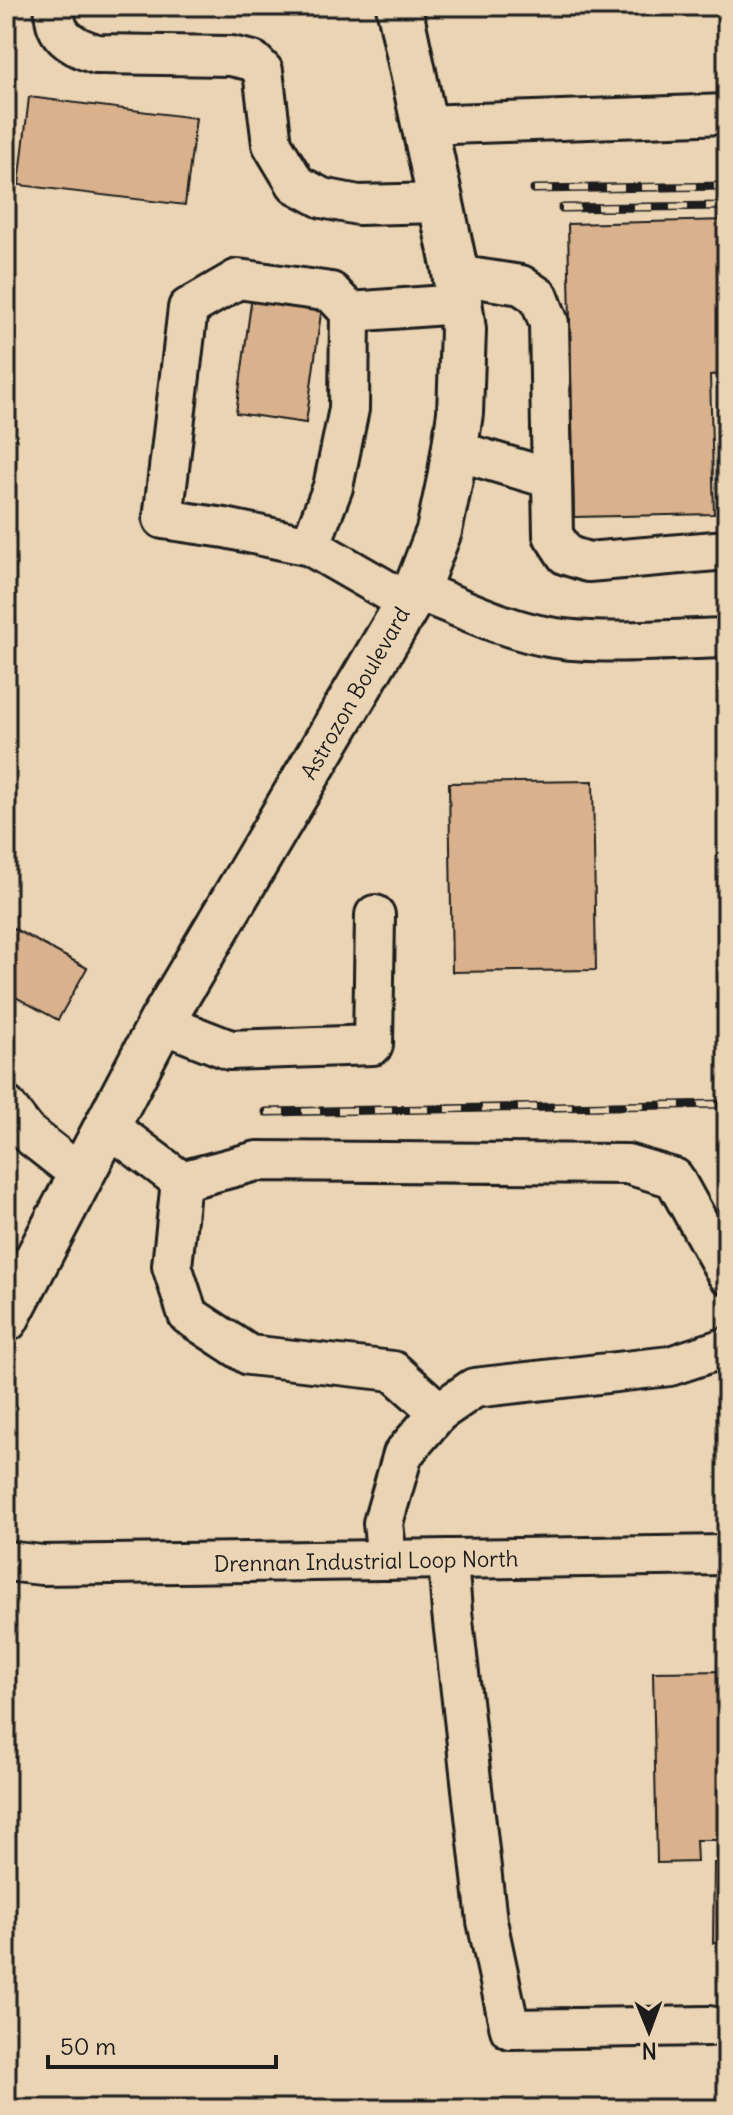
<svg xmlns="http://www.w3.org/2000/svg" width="733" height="2115" font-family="Delius,sans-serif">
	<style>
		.building { fill: #d9b18c; stroke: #1c1c1c; stroke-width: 2 }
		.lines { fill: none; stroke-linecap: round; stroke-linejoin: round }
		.minor-casing { stroke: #1c1c1c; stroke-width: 44 }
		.major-casing { stroke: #1c1c1c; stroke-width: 50 }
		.minor { stroke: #ead4b3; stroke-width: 38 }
		.major { stroke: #ead4b3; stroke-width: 44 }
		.rail-casing { stroke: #1c1c1c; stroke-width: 9 }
		.rail { stroke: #ead4b3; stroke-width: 6; stroke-dasharray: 18; stroke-linecap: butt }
		.labels { text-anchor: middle; stroke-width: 8; stroke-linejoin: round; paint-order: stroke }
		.street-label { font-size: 22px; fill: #1c1c1c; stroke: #ead4b3 }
	</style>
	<rect width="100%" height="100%" fill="#ead4b3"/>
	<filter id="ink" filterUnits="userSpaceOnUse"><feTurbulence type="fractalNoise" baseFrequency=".0125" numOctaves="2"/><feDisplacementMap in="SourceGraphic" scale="16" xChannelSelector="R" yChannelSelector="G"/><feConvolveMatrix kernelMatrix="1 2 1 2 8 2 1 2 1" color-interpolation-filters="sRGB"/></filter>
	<g filter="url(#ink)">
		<g class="building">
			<polygon points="29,97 196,118 185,205 19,185"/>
			<polygon points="727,220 727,374 710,375 714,514 574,517 568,224"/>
			<polygon points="252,296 322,306 306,423 236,413"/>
			<polygon points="593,781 596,970 452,972 449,783"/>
			<polygon points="9,926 87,968 58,1020 6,992 6,931"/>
			<polygon points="727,1671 727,1840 696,1840 697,1862 657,1863 653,1672"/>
			<polygon points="714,1863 727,1863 727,1942 713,1943"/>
		</g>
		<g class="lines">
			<defs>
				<g id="minor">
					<path d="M55,6C52,35 71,46 96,54L231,56L253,61L263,71L272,144L296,184L322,198L358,205L441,203"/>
					<polyline points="424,125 727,114"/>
					<polyline points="456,275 521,285 539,297 549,323 553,535 566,555 588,562 727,550"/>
					<polyline points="350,312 459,304"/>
					<polyline points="454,450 552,479"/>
					<polyline points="310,546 333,487 349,409 350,312 331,292 238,279 188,308 163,519 225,528 310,546 409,603"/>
					<path d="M416,590C460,607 503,629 549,637C600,646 674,639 727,638"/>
					<polyline points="161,1023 230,1050 373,1045 375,915"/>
					<polyline points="6,1106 26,1132 82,1176"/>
					<polyline points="108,1126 181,1181 257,1161 627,1164 674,1178 727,1274"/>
					<polyline points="181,1181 172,1266 188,1315 249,1355 393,1371 439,1412"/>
					<polyline points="448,1559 452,1612 487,1921 510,2029 709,2026"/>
					<polyline points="387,1560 383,1523 403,1454 439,1412 474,1388 670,1366 727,1347"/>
					<polyline points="6,1561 42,1565 727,1555"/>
				</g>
				<polyline id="major" points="6,1319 161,1023 416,590 439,531 450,479 460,413 463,330 454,265 399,6"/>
			</defs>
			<use href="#minor" class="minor-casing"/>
			<use href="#major" class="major-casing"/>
			<use href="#minor" class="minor"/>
			<use href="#major" class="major"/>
			<defs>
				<g id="rail">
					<polyline points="534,189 727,186"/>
					<polyline points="562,208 727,206"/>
					<polyline points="266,1112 727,1104"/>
				</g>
			</defs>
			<use href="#rail" class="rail-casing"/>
			<use href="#rail" class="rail"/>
		</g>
	</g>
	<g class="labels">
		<g class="street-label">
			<text transform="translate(355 693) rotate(-60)" y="8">Astrozon Boulevard</text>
			<text transform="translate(366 1561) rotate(-1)" y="8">Drennan Industrial Loop North</text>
		</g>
	</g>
	<rect width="733" height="2115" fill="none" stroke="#ead4b3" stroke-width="32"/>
	<rect x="16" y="16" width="701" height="2083" fill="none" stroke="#1c1c1c" stroke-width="3" filter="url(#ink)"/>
	<g transform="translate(649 2031) rotate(179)" stroke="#ead4b3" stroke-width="6" paint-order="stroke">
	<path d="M0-6L14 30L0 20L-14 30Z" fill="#1c1c1c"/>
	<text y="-12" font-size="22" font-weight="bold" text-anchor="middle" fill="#1c1c1c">N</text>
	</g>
	<path d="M48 2055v12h228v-12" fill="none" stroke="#1c1c1c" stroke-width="4"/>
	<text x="60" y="2055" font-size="24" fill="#1c1c1c" stroke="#ead4b3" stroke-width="6" paint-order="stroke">50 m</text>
</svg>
